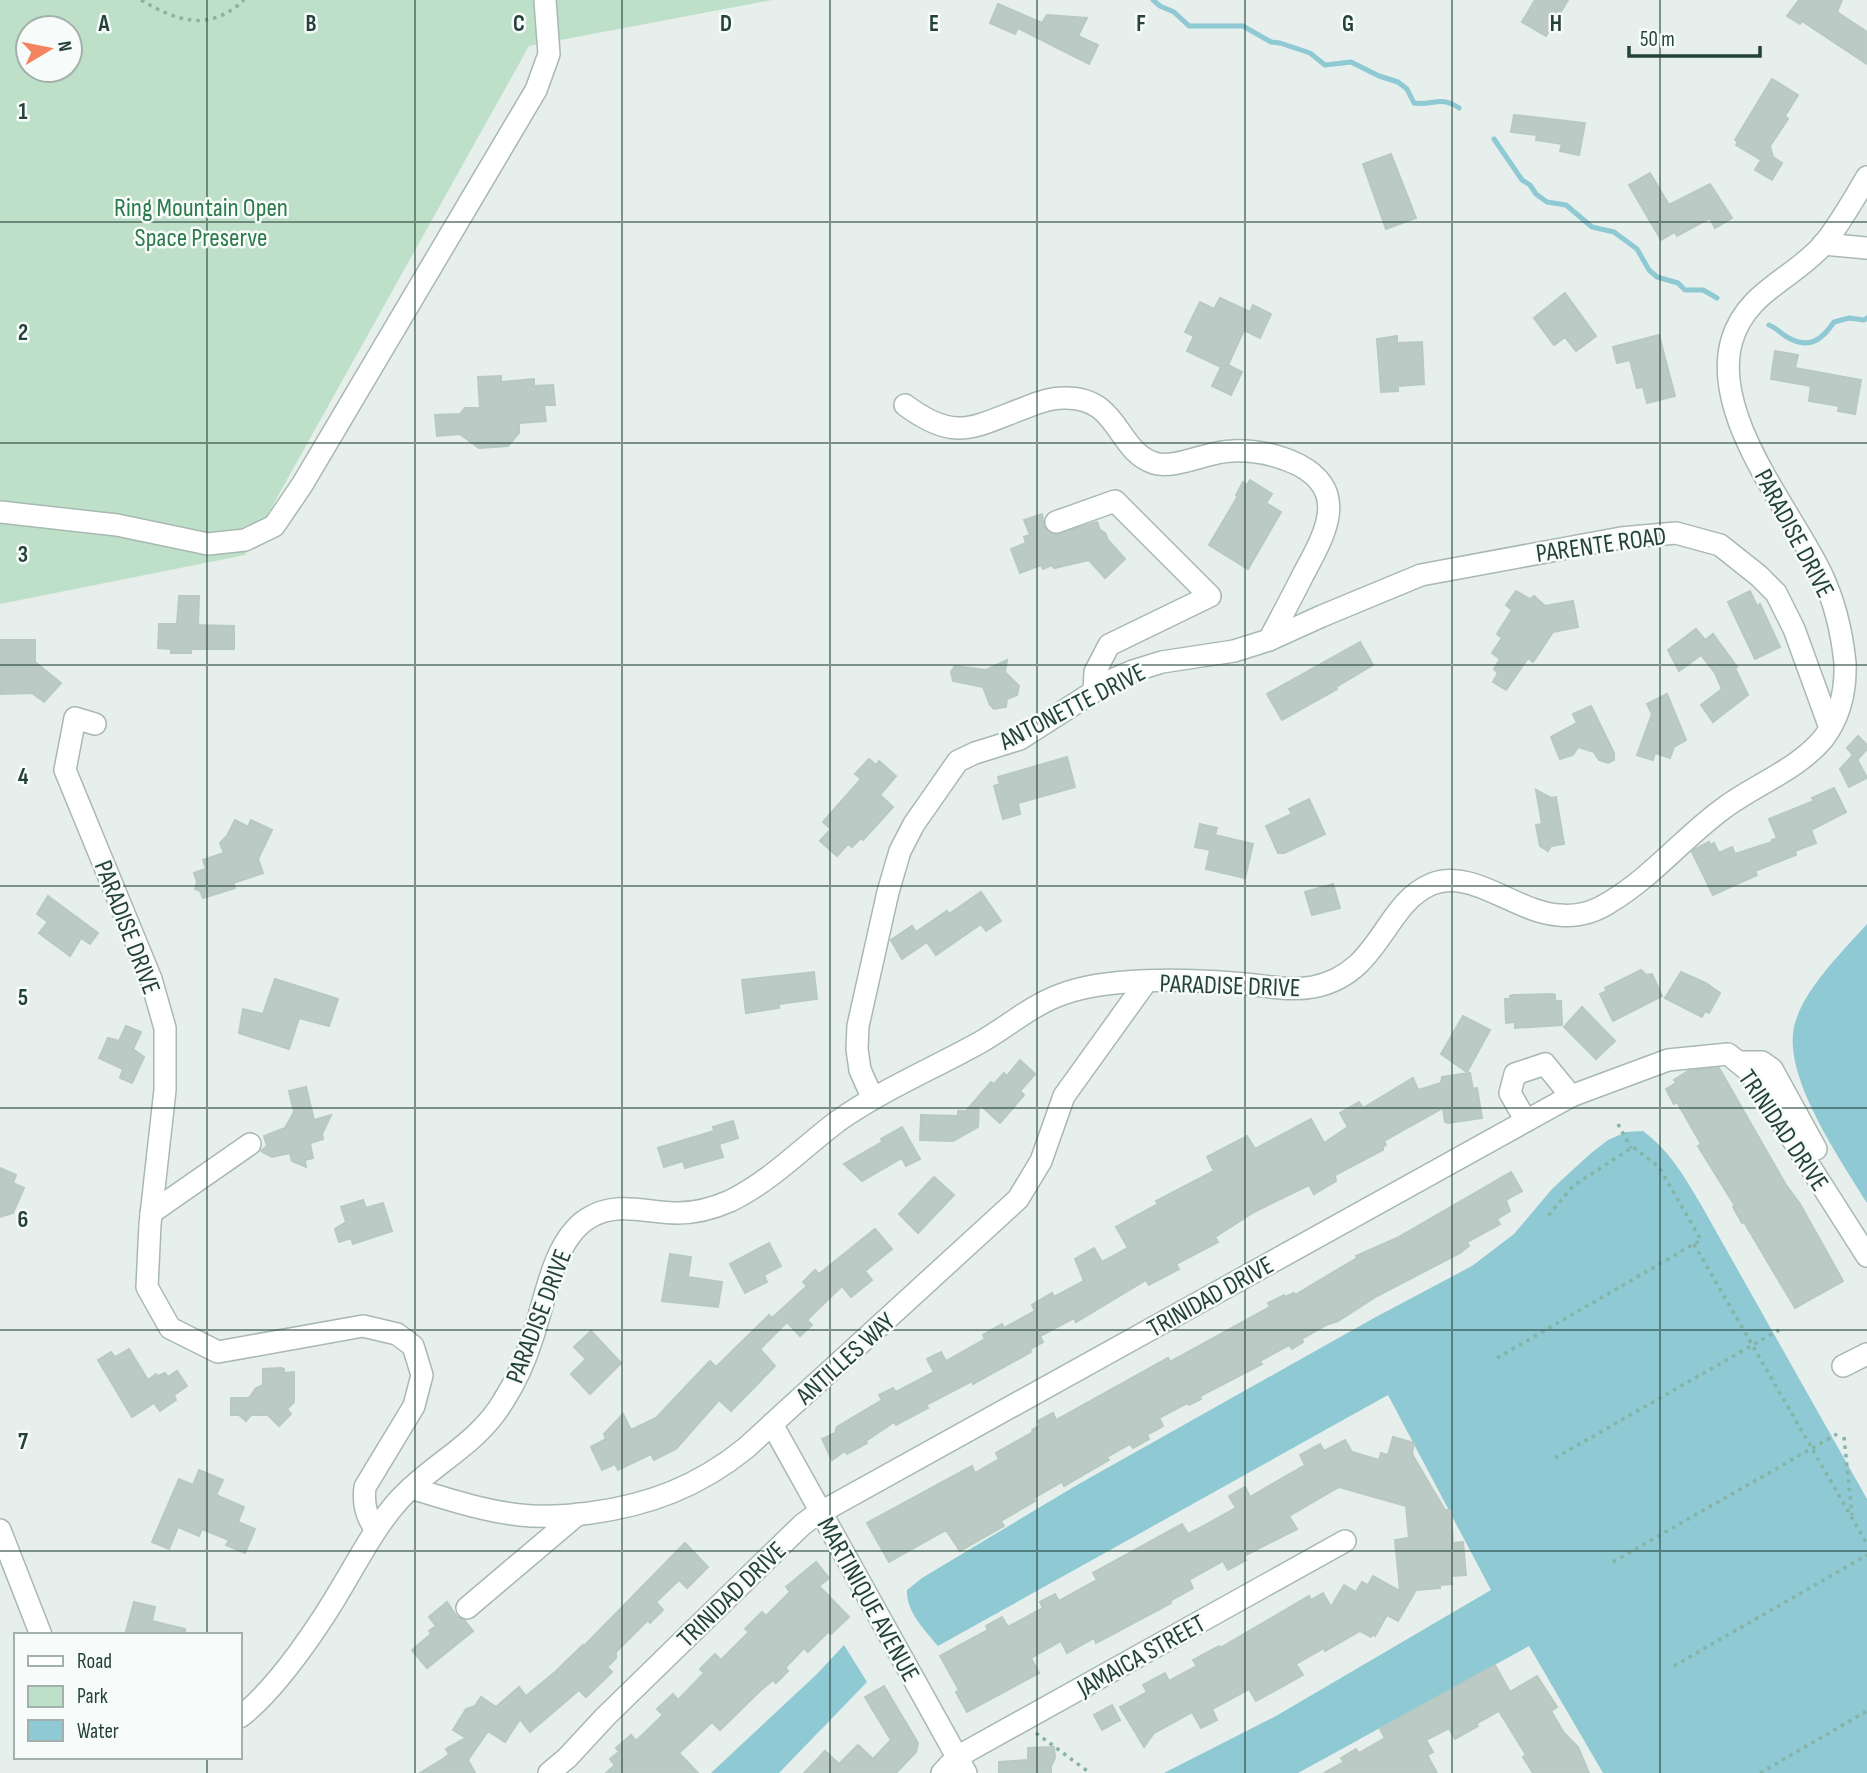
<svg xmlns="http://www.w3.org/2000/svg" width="1867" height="1773" font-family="'Sofia Sans Condensed',sans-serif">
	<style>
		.green { fill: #bfe0c8; fill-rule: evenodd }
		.water { fill: #8ec9d4 }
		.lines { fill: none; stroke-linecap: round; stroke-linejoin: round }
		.stream { stroke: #8ec9d4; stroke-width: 5 }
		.building { fill: #bbcac4; stroke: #b8c9c2; stroke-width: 2 }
		.minor-casing { stroke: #a8b8b2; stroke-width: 24 }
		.path { stroke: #86b3a5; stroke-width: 3.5; stroke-dasharray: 3.5 5; stroke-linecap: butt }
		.minor { stroke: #fff; stroke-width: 21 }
		.grid { fill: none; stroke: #24423a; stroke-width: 2; stroke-opacity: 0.55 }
		.labels { text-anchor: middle; stroke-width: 5; stroke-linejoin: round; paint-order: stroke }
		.park-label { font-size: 26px; fill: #2d7a4b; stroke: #f7fbf9 }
		.street-label { font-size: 26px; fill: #24423a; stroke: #f7fbf9 }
		.grid-label { font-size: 23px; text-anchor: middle; font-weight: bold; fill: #24423a; stroke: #f7fbf9; stroke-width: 5; stroke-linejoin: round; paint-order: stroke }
	</style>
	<rect width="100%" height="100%" fill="#e6efeb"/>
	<path class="green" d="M0,0H772L529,46L245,555L0,604ZM28,28H70V70H28Z"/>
	<g class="water">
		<path d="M1867,924V1203C1841,1160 1780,1074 1795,1023C1805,988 1843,951 1867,924Z"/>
		<path d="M1643,1131C1669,1150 1684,1176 1700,1203L1867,1499V1773H1603L1529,1646L1298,1773H1164L1276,1716L1491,1590L1388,1395L938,1646C925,1630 906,1612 907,1590L922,1578L1077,1485L1374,1318L1472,1266L1514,1234L1552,1189L1590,1154L1608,1140L1626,1132Z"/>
		<polygon points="844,1645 867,1682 779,1773 711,1773 817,1674"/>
	</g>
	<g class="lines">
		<g class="stream">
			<path d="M1153,0L1160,6L1174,12L1189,26H1243L1271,42L1280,43L1310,53L1325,65L1351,62L1379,76L1398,82L1407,89L1414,103C1432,106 1441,95 1459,108"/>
			<polyline points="1494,139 1522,180 1530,185 1536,194 1547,202 1566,205 1592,227 1614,232 1637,249 1649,270 1657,277 1678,283 1685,290 1703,290 1717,298"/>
			<path d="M1769,325C1777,328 1780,333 1787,337C1809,350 1822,340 1834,322L1849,318L1864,320L1867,318"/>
		</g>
	</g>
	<g class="building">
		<polygon points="1535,0 1568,0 1546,36 1522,22"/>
		<polygon points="1799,0 1842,0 1837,12 1867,32 1867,64 1802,21 1800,24 1787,16"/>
		<polygon points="998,4 1042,23 1047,15 1087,18 1078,36 1098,45 1089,64 1018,28 1015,34 990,23"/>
		<polygon points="1772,79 1798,95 1785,116 1788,119 1770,146 1773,157 1782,163 1772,180 1755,170 1761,160 1736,145 1738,142 1735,140"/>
		<polygon points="1514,115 1585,123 1579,155 1560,151 1562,144 1536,140 1537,135 1511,132"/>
		<polygon points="1391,154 1416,218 1386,229 1363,164"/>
		<polygon points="1650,173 1669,205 1710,184 1732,218 1715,228 1710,218 1677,236 1675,232 1661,240 1629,185"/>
		<polygon points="1565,293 1596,336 1576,351 1565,337 1554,345 1534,318"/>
		<polygon points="1220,298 1250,312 1253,305 1271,314 1260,338 1244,330 1228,365 1242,372 1231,395 1212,386 1221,367 1187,351 1194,336 1185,332 1200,302 1214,309"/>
		<polygon points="1659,335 1675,396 1647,403 1643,387 1637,388 1630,360 1617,363 1613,347"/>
		<polygon points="1397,336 1397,343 1422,342 1424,384 1398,386 1398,391 1381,392 1377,339"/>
		<polygon points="1775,351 1798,355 1795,368 1861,380 1855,414 1838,411 1839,406 1809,401 1811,386 1771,379"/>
		<polygon points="501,376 501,382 534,379 534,386 553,385 555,405 544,405 546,421 519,423 519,433 508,446 479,448 460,434 437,436 435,415 460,414 465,408 480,408 478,377"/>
		<polygon points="1250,480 1272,494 1266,503 1281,512 1248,569 1209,545 1238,496 1236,495 1243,482 1247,485"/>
		<polygon points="1042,514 1044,527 1054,535 1097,522 1100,530 1105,533 1108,540 1125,559 1105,578 1089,560 1054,568 1052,565 1043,569 1041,565 1020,573 1011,549 1026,543 1024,537 1030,535 1024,520"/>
		<polygon points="1516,591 1530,599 1534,596 1545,606 1573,601 1578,627 1553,632 1533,662 1528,658 1506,690 1493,682 1498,673 1494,669 1500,659 1492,653 1502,638 1497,634 1512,610 1506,605"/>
		<polygon points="1750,591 1757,606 1760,604 1780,647 1755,659 1728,602"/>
		<polygon points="179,596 199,596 198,625 234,626 234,649 191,649 191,653 171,653 171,649 158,648 159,624 177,624"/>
		<polygon points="1696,629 1705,640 1713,634 1737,667 1735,668 1748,695 1713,722 1701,705 1722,689 1715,673 1701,655 1679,671 1668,650"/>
		<polygon points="0,640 35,640 35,662 61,683 44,702 32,693 0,694"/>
		<polygon points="1360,642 1373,665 1336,687 1337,689 1282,720 1267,694"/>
		<polygon points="1007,660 1005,672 1019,686 1017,695 1007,699 1006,707 994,709 990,705 983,687 953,681 951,672 955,666 986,670"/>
		<polygon points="1667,694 1686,740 1674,747 1670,758 1655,753 1653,760 1637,755 1652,714 1647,704"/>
		<polygon points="1591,706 1614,753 1614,760 1608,763 1599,760 1594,752 1578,747 1573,755 1560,759 1551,737 1577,723 1573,714"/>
		<polygon points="1858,736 1867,745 1867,749 1858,759 1856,757 1867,778 1849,787 1840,769 1853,755 1847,748"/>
		<polygon points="1067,757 1075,787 1018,803 1020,814 1003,819 994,786 1000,784 998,777"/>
		<polygon points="869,759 876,765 879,761 896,776 880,795 893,807 863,840 861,838 852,847 848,844 837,856 820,841 831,829 823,822 861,779 855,774"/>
		<polygon points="1834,788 1846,812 1811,830 1816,843 1795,851 1796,855 1755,871 1757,875 1713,895 1692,852 1695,849 1709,842 1710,845 1714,843 1719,853 1732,847 1735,854 1772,842 1772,840 1777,838 1769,819 1814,801 1812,798"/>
		<polygon points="1536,790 1551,798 1556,797 1564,844 1551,846 1548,851 1540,846 1536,825 1542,824"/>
		<polygon points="1309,799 1325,834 1284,853 1278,853 1266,826 1292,814 1289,809"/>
		<polygon points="235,820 248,827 251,820 272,830 258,859 263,873 233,883 235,888 203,898 200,891 195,889 197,882 194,873 206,869 203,860 224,853 220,843 227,836"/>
		<polygon points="1200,824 1217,828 1215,835 1253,844 1245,878 1206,869 1210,850 1195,847"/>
		<polygon points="1333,884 1340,908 1312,915 1305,892"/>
		<polygon points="981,892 1001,921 986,931 981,924 936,955 927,942 902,959 891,940 912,926 916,932 947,911 949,914"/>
		<polygon points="48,896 98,933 90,944 81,938 70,956 39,933 48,922 37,914"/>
		<polygon points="1641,970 1646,975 1652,974 1662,996 1613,1021 1600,994 1607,991 1605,988"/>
		<polygon points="814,972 817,999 779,1004 779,1008 746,1013 742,980"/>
		<polygon points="1681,972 1706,983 1720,993 1709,1013 1705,1011 1702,1017 1665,998"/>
		<polygon points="275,979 338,999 329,1026 299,1018 289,1049 239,1033 243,1009 263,1014"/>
		<polygon points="1552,994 1555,995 1555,1001 1561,1001 1562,1025 1515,1028 1515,1022 1506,1023 1505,999 1510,999 1510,996 1513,995"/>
		<polygon points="1582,1007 1615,1041 1596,1059 1564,1027"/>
		<polygon points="1463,1016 1490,1030 1467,1072 1441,1054"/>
		<polygon points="126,1026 141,1032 133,1049 144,1057 132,1083 120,1078 123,1069 99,1058 108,1038 119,1041"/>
		<polygon points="1020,1060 1035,1074 1020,1091 1024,1095 1000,1123 979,1104 978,1127 953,1141 920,1140 921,1115 958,1116 958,1111 966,1111 991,1082 994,1084 1004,1073 1007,1076"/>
		<polygon points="1719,1068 1786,1185 1800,1204 1843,1281 1795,1308 1744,1222 1742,1223 1733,1207 1735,1206 1698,1146 1701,1144 1677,1102 1674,1104 1666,1089 1676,1083 1674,1080 1688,1071"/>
		<polygon points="1470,1073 1473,1089 1477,1088 1482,1118 1448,1123 1445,1122 1443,1108 1384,1141 1386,1145 1383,1147 1383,1150 1335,1175 1336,1181 1314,1194 1309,1185 1254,1212 1215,1237 1218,1242 1176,1264 1179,1269 1149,1285 1146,1280 1076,1322 1074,1318 1040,1336 1043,1342 1030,1349 1031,1352 973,1384 972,1381 926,1405 928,1408 896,1425 894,1422 866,1441 867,1443 847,1454 845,1451 832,1460 822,1439 835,1433 837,1427 882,1400 879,1395 893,1388 896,1392 934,1372 927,1359 941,1352 946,1361 985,1339 983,1335 1002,1324 1004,1328 1035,1311 1032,1305 1052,1293 1054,1297 1084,1281 1075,1259 1094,1248 1102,1262 1128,1248 1116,1227 1158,1204 1156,1201 1214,1171 1207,1157 1247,1136 1255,1149 1311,1119 1324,1143 1348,1127 1340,1113 1359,1102 1363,1108 1413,1078 1418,1090 1441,1083 1442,1077"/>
		<polygon points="306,1087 314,1120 331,1115 322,1134 323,1139 310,1143 313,1158 305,1160 306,1167 292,1161 290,1153 272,1157 261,1151 267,1146 264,1136 285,1128 294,1112 289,1091"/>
		<polygon points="733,1121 738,1138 719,1144 723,1157 685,1168 683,1161 664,1167 658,1148 714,1131 713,1127"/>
		<polygon points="902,1127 920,1159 906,1166 902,1158 862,1181 844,1164 882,1142 881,1139"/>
		<polygon points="0,1168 16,1175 13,1183 24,1188 13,1213 0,1217"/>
		<polygon points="1511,1172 1522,1191 1506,1200 1510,1211 1497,1219 1500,1224 1467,1242 1469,1246 1460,1253 1377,1296 1338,1321 1326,1325 1302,1339 1303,1342 1292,1349 1289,1345 1260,1361 1262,1364 1200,1396 1201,1399 1189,1405 1187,1403 1159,1418 1163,1426 1147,1435 1149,1439 1133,1448 1130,1444 1107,1457 1109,1460 1064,1486 1062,1482 1034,1498 1035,1501 1001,1521 1004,1526 960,1551 946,1530 889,1562 867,1523 972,1466 975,1473 999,1459 996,1453 1033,1432 1032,1430 1040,1425 1038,1421 1053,1413 1056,1420 1168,1358 1170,1362 1270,1307 1268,1303 1284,1295 1285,1297 1294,1293 1295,1295 1357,1258 1356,1256 1397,1238"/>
		<polygon points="934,1177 954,1195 918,1233 899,1214"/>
		<polygon points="363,1200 366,1208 383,1203 392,1231 353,1244 351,1238 339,1242 335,1229 346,1222 341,1207"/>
		<polygon points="875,1229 892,1249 865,1271 872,1280 851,1297 842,1286 807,1320 812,1325 800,1336 787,1322 760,1349 775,1366 731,1411 719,1400 676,1449 654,1460 651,1454 618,1470 615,1464 602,1470 591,1447 606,1439 604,1434 623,1414 631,1430 656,1418 710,1361 716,1367 769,1315 772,1318 807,1286 803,1282 815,1270 819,1274"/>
		<polygon points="769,1243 781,1266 764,1275 767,1282 745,1293 730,1264"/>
		<polygon points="670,1254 691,1257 688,1277 722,1282 718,1307 662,1301"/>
		<polygon points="591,1331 621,1363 590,1394 571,1374 586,1359 574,1347"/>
		<polygon points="129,1349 148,1380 156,1374 158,1376 165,1373 168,1377 177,1371 187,1386 174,1395 176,1400 160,1411 154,1403 132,1417 98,1360 111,1352 115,1357"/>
		<polygon points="281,1368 284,1369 284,1373 294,1372 294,1402 287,1409 291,1414 279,1426 268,1415 251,1415 246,1421 239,1415 231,1415 231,1398 249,1398 256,1388 263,1385 263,1369"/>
		<polygon points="1393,1437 1414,1443 1412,1454 1445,1510 1451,1510 1453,1543 1463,1542 1466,1575 1451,1576 1452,1584 1440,1585 1440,1588 1416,1590 1398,1621 1387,1615 1375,1636 1373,1634 1371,1637 1360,1631 1325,1651 1324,1648 1296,1664 1303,1675 1256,1701 1249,1689 1212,1709 1217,1720 1201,1728 1192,1712 1154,1733 1144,1747 1120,1707 1147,1692 1143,1685 1165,1673 1169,1681 1197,1666 1193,1660 1219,1646 1220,1648 1309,1596 1311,1600 1323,1593 1331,1607 1344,1585 1356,1592 1362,1582 1368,1585 1373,1576 1400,1591 1395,1540 1409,1538 1406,1506 1339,1487 1289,1516 1297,1529 1244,1556 1246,1560 1228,1570 1223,1561 1189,1580 1193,1588 1170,1601 1171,1603 1096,1643 1094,1638 1067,1653 1061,1641 1031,1658 1039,1673 967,1712 956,1692 959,1690 940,1656 988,1630 986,1626 1002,1617 1008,1627 1043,1608 1040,1602 1055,1594 1059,1601 1097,1580 1093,1573 1182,1524 1188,1534 1198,1529 1236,1508 1229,1496 1245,1487 1250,1497 1305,1465 1300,1455 1320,1444 1324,1451 1345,1440 1352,1452 1379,1460 1381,1453 1388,1455"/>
		<polygon points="199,1470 223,1480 216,1495 244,1507 238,1522 255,1529 245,1553 226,1545 229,1540 202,1529 199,1536 178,1527 169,1549 152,1542 179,1479 193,1485"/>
		<polygon points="685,1543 708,1567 687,1588 679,1580 656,1602 663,1610 650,1623 648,1620 616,1652 616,1658 607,1667 612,1672 586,1697 579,1690 530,1732 520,1719 505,1742 488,1731 468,1760 475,1773 420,1773 443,1759 449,1754 446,1749 466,1738 453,1730 466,1709 475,1706 481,1697 496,1707 519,1687 526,1696 555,1672 583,1645 584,1646"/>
		<polygon points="816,1562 829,1578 819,1586 849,1617 831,1634 828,1632 808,1652 804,1648 785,1668 788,1671 776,1683 773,1680 761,1690 720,1730 712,1722 679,1753 698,1773 606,1773 615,1765 610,1759 619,1752 616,1748 631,1735 636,1741 663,1715 657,1709 673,1694 678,1700 704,1673 700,1669 715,1654 721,1660 749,1632 745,1629 762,1612 766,1616 790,1592 786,1587"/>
		<polygon points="134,1602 155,1607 152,1621 185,1629 185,1635 125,1635"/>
		<polygon points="447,1602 457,1617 465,1621 473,1631 427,1668 412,1650 431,1634 429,1631 436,1626 429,1617"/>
		<polygon points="1495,1665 1510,1692 1537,1676 1557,1707 1551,1711 1564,1733 1578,1747 1589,1773 1533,1773 1523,1757 1526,1755 1499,1711 1476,1724 1478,1726 1455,1739 1449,1728 1426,1740 1433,1752 1427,1755 1437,1773 1324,1773 1344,1762 1341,1758 1356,1749 1359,1753 1385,1738 1380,1729"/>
		<polygon points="884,1686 918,1743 916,1752 896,1773 804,1773 825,1751 839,1764 858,1745 873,1759 891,1740 865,1697"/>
		<polygon points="1112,1705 1120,1720 1102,1730 1094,1715"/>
		<polygon points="1054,1747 1055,1758 1051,1766 1051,1773 999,1773 999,1762 1028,1760 1028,1748"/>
	</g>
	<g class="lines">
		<defs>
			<g id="minor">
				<polyline points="1823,244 1867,248"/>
				<path d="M905,405C956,443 973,427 1027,407C1039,402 1050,398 1063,398C1120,396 1115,450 1154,463C1174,470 1209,451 1232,451C1255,450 1278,455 1299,465C1351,493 1323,537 1303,575C1292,597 1280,619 1269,640"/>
				<polyline points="0,512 117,525 208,544 245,540 274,526 302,485 536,90 549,54 545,0"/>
				<polyline points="1056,522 1115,501 1210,596 1109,645 1095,672 1094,691"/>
				<path d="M95,724L75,718L65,770L151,979L165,1028V1090L150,1224L147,1287L170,1328L218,1352L363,1326L397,1334L413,1346L422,1375L414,1406L365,1487C363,1504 366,1516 376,1530"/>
				<polyline points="1738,1062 1762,1062 1772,1069 1816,1149"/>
				<polyline points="873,1099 860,1070 857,1049 858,1026 888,892 900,851 914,824 958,761 975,753 1020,739 1112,680 1133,671 1162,662 1234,651 1269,640 1322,616 1421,575 1621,538 1676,533 1720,545 1759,576 1776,593 1794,629 1830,728"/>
				<polyline points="1526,1121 1510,1093 1515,1074 1545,1064 1571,1096"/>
				<polyline points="151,1213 250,1144"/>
				<polyline points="1843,1366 1867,1354"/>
				<polyline points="772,1424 966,1773"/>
				<path d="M411,1488C447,1499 483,1511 520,1515C544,1518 567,1516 590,1513C650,1505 699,1486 746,1448L1018,1199L1041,1161L1064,1096L1146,982"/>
				<polyline points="0,1530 41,1635"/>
				<polyline points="467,1608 578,1514"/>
				<path d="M240,1717C278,1688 322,1622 346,1580C362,1553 377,1525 398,1501C432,1463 477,1446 504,1400C516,1381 525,1361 532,1339C545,1303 552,1242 587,1219C616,1200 647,1213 678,1213C697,1213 714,1208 730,1201C771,1181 802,1148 838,1121C882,1090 932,1069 979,1043C1006,1028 1030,1006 1060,995C1106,977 1183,979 1233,983C1259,984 1287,992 1313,987C1381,974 1383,904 1432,884C1473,868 1517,913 1559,915C1578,917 1595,912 1610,902C1652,877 1684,837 1724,808C1755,785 1798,769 1823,739C1840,717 1846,691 1845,663C1842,633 1834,600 1821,573C1790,509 1710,415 1732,340C1746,292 1793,279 1823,245C1840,224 1853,200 1867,177"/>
				<polyline points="549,1773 567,1758 605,1717 802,1525 814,1516 1571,1096 1668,1060 1728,1054 1749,1071 1867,1256"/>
				<polyline points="942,1773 957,1757 1345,1541"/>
			</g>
		</defs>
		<use href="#minor" class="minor-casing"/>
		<g class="path">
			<path d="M141,0C178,22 210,32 244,0"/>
			<polyline points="1618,1124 1631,1148"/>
			<polyline points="1694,1244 1867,1544"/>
			<polyline points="1497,1358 1701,1240 1659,1167 1633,1147 1573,1186 1547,1217"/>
			<polyline points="1844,1437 1852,1515"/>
			<polyline points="1555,1458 1779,1330"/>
			<polyline points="1613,1562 1837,1434"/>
			<polyline points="1674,1666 1867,1555"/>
			<polyline points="1036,1733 1090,1773"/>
			<polyline points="1760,1773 1867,1711"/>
		</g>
		<use href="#minor" class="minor"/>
	</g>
	<path class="grid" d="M207,0V1635M415,0V1773M622,0V1773M830,0V1773M1037,0V1773M1245,0V1773M1452,0V1773M1660,0V1773M0,222H1867M0,443H1867M0,665H1867M0,886H1867M0,1108H1867M0,1330H1867M0,1551H1867M207,1757V1773"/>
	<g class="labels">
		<g class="park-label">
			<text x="201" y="216">Ring Mountain Open<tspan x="201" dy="30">Space Preserve</tspan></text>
		</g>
		<g class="street-label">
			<text transform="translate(1795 533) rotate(62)" y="9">PARADISE DRIVE</text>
			<text transform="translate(1601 544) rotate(-8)" y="9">PARENTE ROAD</text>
			<text transform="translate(1072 706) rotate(-27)" y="9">ANTONETTE DRIVE</text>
			<text transform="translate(128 927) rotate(69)" y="9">PARADISE DRIVE</text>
			<text transform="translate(1230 985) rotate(2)" y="9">PARADISE DRIVE</text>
			<text transform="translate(1784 1130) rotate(56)" y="9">TRINIDAD DRIVE</text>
			<text transform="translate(1210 1296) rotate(-29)" y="9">TRINIDAD DRIVE</text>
			<text transform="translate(538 1316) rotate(-69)" y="9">PARADISE DRIVE</text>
			<text transform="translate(845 1358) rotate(-42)" y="9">ANTILLES WAY</text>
			<text transform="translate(731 1594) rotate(-44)" y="9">TRINIDAD DRIVE</text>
			<text transform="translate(869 1599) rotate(61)" y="9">MARTINIQUE AVENUE</text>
			<text transform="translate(1141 1655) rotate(-29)" y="9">JAMAICA STREET</text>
		</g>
	</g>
	<g class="grid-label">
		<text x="104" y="31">A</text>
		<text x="311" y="31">B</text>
		<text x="519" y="31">C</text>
		<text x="726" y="31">D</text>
		<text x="934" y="31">E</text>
		<text x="1141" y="31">F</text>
		<text x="1348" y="31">G</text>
		<text x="1556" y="31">H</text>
		<text x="23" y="119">1</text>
		<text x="23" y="340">2</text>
		<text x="23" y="562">3</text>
		<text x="23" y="784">4</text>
		<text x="23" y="1005">5</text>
		<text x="23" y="1227">6</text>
		<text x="23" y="1449">7</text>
	</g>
	<rect x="14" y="1633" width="228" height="126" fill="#f7fbf9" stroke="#a3b1ad" stroke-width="2"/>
	<rect x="28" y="1656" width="35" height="10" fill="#ffffff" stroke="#a3b1ad" stroke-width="2"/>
	<text x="77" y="1668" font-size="21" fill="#24423a">Road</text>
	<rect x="28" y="1686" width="35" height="21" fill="#bfe0c8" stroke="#a3b1ad" stroke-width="2"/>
	<text x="77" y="1703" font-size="21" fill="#24423a">Park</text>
	<rect x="28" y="1720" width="35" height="21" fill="#8ec9d4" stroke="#a3b1ad" stroke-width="2"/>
	<text x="77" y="1738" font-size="21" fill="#24423a">Water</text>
	<g transform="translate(49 49) rotate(80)"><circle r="33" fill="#f7fbf9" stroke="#a3b1ad" stroke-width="2"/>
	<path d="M0-5L12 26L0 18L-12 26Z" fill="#f4845f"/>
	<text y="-10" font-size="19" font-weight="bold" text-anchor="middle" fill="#24423a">N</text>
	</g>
	<path d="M1629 46v10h131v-10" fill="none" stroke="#24423a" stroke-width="3.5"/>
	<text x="1640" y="46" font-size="21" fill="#24423a" stroke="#f7fbf9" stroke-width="5" paint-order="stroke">50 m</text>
</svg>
